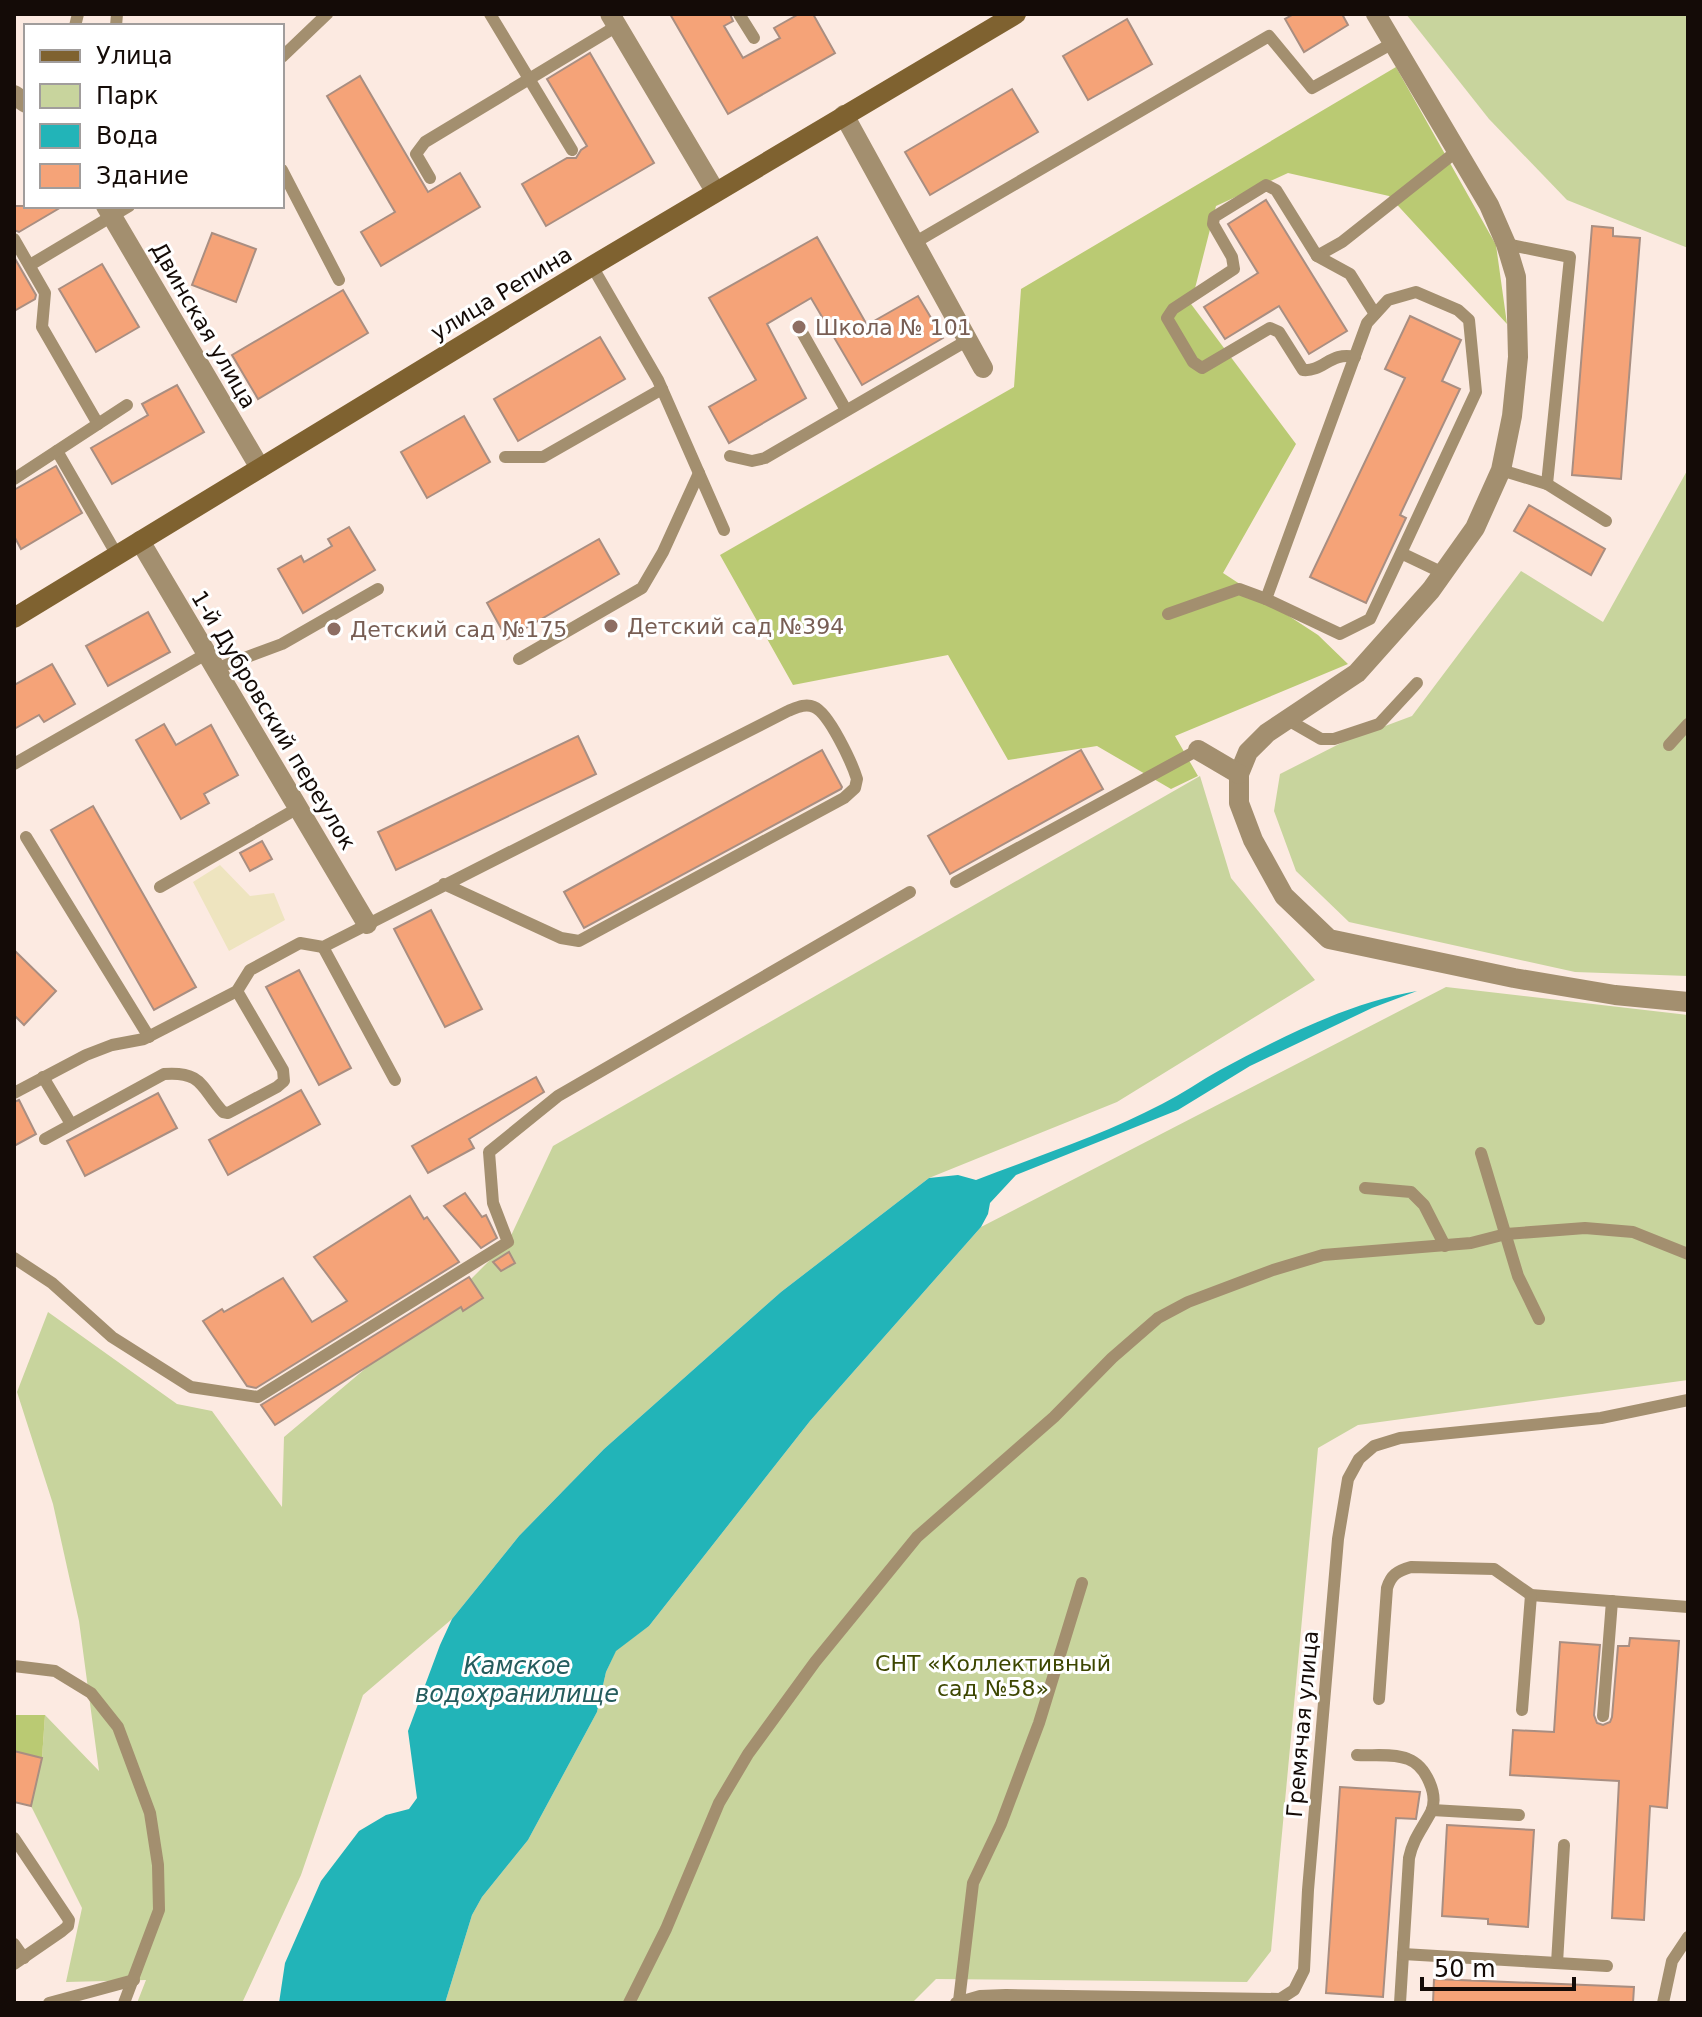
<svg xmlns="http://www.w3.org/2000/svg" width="1702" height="2017" font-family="'DejaVu Sans',sans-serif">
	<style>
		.green { fill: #c8d49d }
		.forest { fill: #baca73 }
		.sand { fill: #eee4bf }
		.water { fill: #22b4b8 }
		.building { fill: #f5a378; stroke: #a98e81; stroke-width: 2 }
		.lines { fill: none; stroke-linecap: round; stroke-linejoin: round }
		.service { stroke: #a38f6f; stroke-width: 12 }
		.minor { stroke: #a38f6f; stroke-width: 20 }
		.secondary { stroke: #7f6230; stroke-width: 20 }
		.education-dot { fill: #8d6e63; stroke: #fff; stroke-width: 3 }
		.labels { text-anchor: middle; stroke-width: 6; stroke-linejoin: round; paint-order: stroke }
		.street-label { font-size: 22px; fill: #140b07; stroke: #fff }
		.education-label { font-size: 22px; fill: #785e54; stroke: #fff; text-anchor: start }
		.park-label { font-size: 22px; fill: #3d4601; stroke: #fff }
		.water-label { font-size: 24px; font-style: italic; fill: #255c5d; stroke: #fff }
	</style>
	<rect width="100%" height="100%" fill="#fceae1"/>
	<g class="green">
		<polygon points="1406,14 1688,14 1688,248 1567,200 1489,119"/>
		<polygon points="1688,469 1688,976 1575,972 1349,922 1296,871 1274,811 1280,774 1345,741 1412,716 1521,571 1603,622"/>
		<polygon points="1200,776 1231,878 1315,980 1117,1102 929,1178 781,1292 604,1449 519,1536 452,1619 363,1695 301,1875 242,2003 137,2003 146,1980 66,1982 82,1908 31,1806 42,1758 45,1715 99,1771 79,1621 53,1504 17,1392 48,1312 177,1404 212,1411 282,1507 284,1437 466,1284 508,1242 553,1146"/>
		<polygon points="1446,987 1688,1015 1688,1380 1358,1425 1318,1448 1271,1951 1247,1982 936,1979 912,2003 445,2003 472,1915 482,1897 528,1840 597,1712 606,1672 616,1650 649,1626 810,1421 981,1227"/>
	</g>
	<g class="forest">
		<polygon points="1396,67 1496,245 1507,324 1389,196 1288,173 1216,206 1191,304 1296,444 1223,573 1318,635 1348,664 1175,736 1198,776 1171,789 1097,746 1008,760 948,655 793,685 720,555 1014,387 1021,289"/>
		<polygon points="14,1715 45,1715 42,1758 14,1751"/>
	</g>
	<polygon class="sand" points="220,865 250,896 274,893 285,920 229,951 193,882"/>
	<path class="water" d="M1417,991L1372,1008L1250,1066L1178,1110L1016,1175L990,1203L988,1214L981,1227L810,1421L649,1626L616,1651L606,1672L597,1712L528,1840L482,1897L472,1915L445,2003H279L285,1963L321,1881L359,1831L386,1815L409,1809L417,1798L408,1731L440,1645L452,1619L519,1536L604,1449L781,1292L929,1178L958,1175L976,1180C1038,1156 1103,1135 1162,1104C1182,1094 1200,1081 1220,1070C1282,1037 1348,1003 1417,991Z"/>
	<g class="building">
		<polygon points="670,14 730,14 733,21 724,26 743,58 780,38 774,28 799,14 813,14 835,53 728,114"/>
		<polygon points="1294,14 1342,14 1348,25 1304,52 1285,19"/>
		<polygon points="1127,19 1152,64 1088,100 1063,56"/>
		<polygon points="590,53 654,163 546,226 522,184 567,158 576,158 581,150 587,146 547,79"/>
		<polygon points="360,76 428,192 460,173 480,207 381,266 361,232 395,212 327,96"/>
		<polygon points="1012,89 1038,132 930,195 905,152"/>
		<polygon points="1266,200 1347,331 1309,354 1279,306 1225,339 1204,307 1258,273 1228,224"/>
		<polygon points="14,206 63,206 19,232 14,230"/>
		<polygon points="1592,226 1613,228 1613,236 1640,238 1621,479 1572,475"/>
		<polygon points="212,233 256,249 236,302 192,285"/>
		<polygon points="817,237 867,325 918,296 943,338 862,385 811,298 767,324 806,398 729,443 709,407 756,380 709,298"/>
		<polygon points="14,257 36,295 35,299 14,311"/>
		<polygon points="102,264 139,327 96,352 59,289"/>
		<polygon points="343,290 368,333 258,399 232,355"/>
		<polygon points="1410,316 1461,340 1442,381 1460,389 1400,515 1406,518 1366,603 1310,577 1405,378 1385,369"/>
		<polygon points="600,337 625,379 518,441 494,399"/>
		<polygon points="177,385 204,432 112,484 91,448 148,415 142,404"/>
		<polygon points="464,416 490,462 427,498 401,452"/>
		<polygon points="56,466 82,513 21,549 14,536 14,490"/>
		<polygon points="1529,505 1605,549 1591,575 1514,531"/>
		<polygon points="349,527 375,570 303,613 278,569 301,556 304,562 332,546 328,539"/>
		<polygon points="599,539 619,574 507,639 487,603"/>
		<polygon points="148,612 170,652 108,686 86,646"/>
		<polygon points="52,664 75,704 44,722 39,715 14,729 14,685"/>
		<polygon points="164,724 176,745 211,725 238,775 204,794 209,803 181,819 136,740"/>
		<polygon points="578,736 596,774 396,870 378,832"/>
		<polygon points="822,750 842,787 841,789 584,928 564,892"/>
		<polygon points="1081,750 1103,789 950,874 928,836"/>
		<polygon points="93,806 196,987 154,1010 51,830"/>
		<polygon points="262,841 272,859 250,871 240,853"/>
		<polygon points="431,910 482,1009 445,1027 394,929"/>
		<polygon points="14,950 56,991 24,1025 14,1015"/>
		<polygon points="299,970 351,1068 319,1085 266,987"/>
		<polygon points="536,1077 544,1092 469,1139 474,1148 428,1173 412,1146"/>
		<polygon points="301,1090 320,1124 228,1175 209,1140"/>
		<polygon points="158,1093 177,1128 85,1176 67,1141"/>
		<polygon points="19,1100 36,1134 14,1146 14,1102"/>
		<polygon points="465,1193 482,1217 486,1215 497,1238 481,1248 444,1206"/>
		<polygon points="410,1196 424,1219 427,1217 459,1262 256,1388 247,1386 203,1321 222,1309 224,1312 283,1278 312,1322 347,1301 314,1257"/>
		<polygon points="509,1252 515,1263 501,1271 493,1262"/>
		<polygon points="469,1277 483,1298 463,1311 461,1307 275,1425 261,1405"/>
		<polygon points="1630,1638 1679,1641 1667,1808 1650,1806 1644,1920 1612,1918 1619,1781 1510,1775 1513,1730 1554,1732 1560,1642 1600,1645 1594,1715 1597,1723 1603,1725 1610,1722 1612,1717 1618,1646 1629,1646"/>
		<polygon points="14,1751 42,1758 31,1806 14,1802"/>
		<polygon points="1340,1787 1420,1792 1416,1819 1396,1818 1383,1997 1326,1993"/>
		<polygon points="1447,1825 1534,1830 1528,1927 1488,1924 1488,1919 1442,1916"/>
		<polygon points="1434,1979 1634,1987 1633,2003 1433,2003"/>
	</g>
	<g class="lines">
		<g class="service">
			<polyline points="490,14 572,150"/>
			<polyline points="739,14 754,38"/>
			<polyline points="75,26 78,14"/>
			<polyline points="116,26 117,14"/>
			<polyline points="282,57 327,14"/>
			<polyline points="282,170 339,280"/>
			<polyline points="430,178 416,154 425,142 617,26"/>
			<polyline points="14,239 45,293 42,327 98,424"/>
			<polyline points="914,243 1269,36 1312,88 1393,43"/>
			<polyline points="1506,244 1570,257 1547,484 1606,521"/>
			<polyline points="1317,256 1342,242 1457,151"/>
			<polyline points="30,265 129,206"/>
			<polyline points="592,266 658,380 724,530"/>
			<polyline points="799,327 846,410"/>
			<path d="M1355,357C1331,351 1323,372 1303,370L1279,332L1270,328L1202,368L1193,362L1167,318L1173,309L1234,269L1232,257L1213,224L1214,217L1266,185L1276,190L1317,256L1350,274L1375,314"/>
			<polyline points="57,451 117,555"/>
			<polyline points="730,456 752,461 765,458 968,340"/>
			<polyline points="505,457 543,457 662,389"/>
			<polyline points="1501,470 1547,484"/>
			<polyline points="14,479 127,405"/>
			<polyline points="1401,553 1476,392 1469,320 1458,310 1416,292 1388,300 1367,323 1266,599 1340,634 1370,619 1401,553 1443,573"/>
			<polyline points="1168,614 1239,589 1266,599"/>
			<polyline points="519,659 642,588 663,552 699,473"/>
			<polyline points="215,669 282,644 378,589"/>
			<polyline points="1288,720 1321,739 1334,739 1379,724 1417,683"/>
			<polyline points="1669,745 1688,724"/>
			<polyline points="14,764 206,654"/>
			<polyline points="26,837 149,1037"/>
			<polyline points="956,882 1198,750"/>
			<polyline points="160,887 298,808"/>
			<polyline points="323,947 395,1080"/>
			<polyline points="43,1077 71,1124"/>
			<path d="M14,1093L86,1055L112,1045L144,1039L237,991L250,970L300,943L323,947L788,711C796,708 805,703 814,707C829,713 852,763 857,779L855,788L844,798L579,941L561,938L444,884"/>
			<path d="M45,1139L164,1074C203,1071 201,1088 223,1112L228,1113L277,1087L284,1081L283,1070L237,991"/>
			<polyline points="1481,1153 1518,1276 1539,1319"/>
			<polyline points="1365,1188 1411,1192 1424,1205 1445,1246"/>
			<polyline points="14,1258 52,1283 112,1337 191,1387 258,1397 508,1242 493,1203 489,1152 558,1096 910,892"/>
			<polyline points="14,1666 55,1671 91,1693 118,1727 150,1813 158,1865 159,1910 124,2003"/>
			<path d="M1379,1699L1387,1588C1391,1575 1397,1571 1411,1567L1494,1569L1531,1595L1688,1607"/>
			<polyline points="1522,1710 1531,1595"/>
			<polyline points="1603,1716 1612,1601"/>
			<path d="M1357,1755C1372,1756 1394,1753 1408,1759C1426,1766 1439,1795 1431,1812C1422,1829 1413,1839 1409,1858L1400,2003"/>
			<polyline points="1432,1810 1519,1815"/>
			<polyline points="14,1838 69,1920 68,1926 62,1931 14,1964"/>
			<polyline points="14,1944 24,1958"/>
			<polyline points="1403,1954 1607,1966"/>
			<polyline points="1557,1963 1564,1845"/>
			<polyline points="959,2001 973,1883 1001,1824 1039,1723 1082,1583"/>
			<polyline points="49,2003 134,1980"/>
			<polyline points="629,2003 666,1929 719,1803 748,1754 815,1662 917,1537 1054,1417 1112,1358 1158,1318 1188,1302 1273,1270 1323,1255 1471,1243 1506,1234 1585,1228 1633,1232 1688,1254"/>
			<polyline points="956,2003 980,1996 1006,1995 1280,1999 1294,1990 1304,1970 1308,1890 1338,1539 1348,1479 1359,1459 1374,1446 1400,1438 1601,1418 1688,1400"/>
			<polyline points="1663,2003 1672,1961 1688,1937"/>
		</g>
		<g class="minor">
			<polyline points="610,14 715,191"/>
			<polyline points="1376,14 1489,205 1506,244 1516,277 1518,357 1512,416 1501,470 1475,528 1431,590 1357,673 1267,733 1248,752 1239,774 1239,803 1253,840 1284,896 1329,939 1514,978 1615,995 1688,1002"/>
			<polyline points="14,95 26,103"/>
			<polyline points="844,115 983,368"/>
			<polyline points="106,206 260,468"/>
			<polyline points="140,541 367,924"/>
			<polyline points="1198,750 1239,774"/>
		</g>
		<polyline class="secondary" points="14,618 592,266 1016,14"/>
	</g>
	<g class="education-dot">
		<circle cx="799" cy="327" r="8"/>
		<circle cx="611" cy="626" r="8"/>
		<circle cx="334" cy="629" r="8"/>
	</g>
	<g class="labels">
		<g class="street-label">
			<text transform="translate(501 293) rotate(-31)" y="8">улица Репина</text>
			<text transform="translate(204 325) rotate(60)" y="8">Двинская улица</text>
			<text transform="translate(274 720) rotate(59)" y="8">1-й Дубровский переулок</text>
			<text transform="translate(1302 1724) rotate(-85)" y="8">Гремячая улица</text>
		</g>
		<g class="education-label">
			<text x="815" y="335">Школа № 101</text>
			<text x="627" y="634">Детский сад №394</text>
			<text x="350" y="637">Детский сад №175</text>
		</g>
		<g class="park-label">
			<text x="993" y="1671">СНТ «Коллективный<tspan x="993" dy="25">сад №58»</tspan></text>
		</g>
		<g class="water-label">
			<text x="517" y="1674">Камское<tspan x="517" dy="28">водохранилище</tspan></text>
		</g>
	</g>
	<rect width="1702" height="2017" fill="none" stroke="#140b07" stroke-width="32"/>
	<rect x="24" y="24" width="260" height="184" fill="#ffffff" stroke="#a19d9c" stroke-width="2"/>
	<rect x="40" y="50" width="40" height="12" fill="#7f6230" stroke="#a19d9c" stroke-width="2"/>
	<text x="96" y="64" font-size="24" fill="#140b07">Улица</text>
	<rect x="40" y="84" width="40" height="24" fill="#c8d49d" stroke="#a19d9c" stroke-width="2"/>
	<text x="96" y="104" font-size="24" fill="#140b07">Парк</text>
	<rect x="40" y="124" width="40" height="24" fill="#22b4b8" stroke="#a19d9c" stroke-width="2"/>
	<text x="96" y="144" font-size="24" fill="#140b07">Вода</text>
	<rect x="40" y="164" width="40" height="24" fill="#f5a378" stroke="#a19d9c" stroke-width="2"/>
	<text x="96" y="184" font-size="24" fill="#140b07">Здание</text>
	<path d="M1422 1977v12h152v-12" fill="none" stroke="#140b07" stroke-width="4"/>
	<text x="1434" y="1977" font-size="24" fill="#140b07" stroke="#ffffff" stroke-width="6" paint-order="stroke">50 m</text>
</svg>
